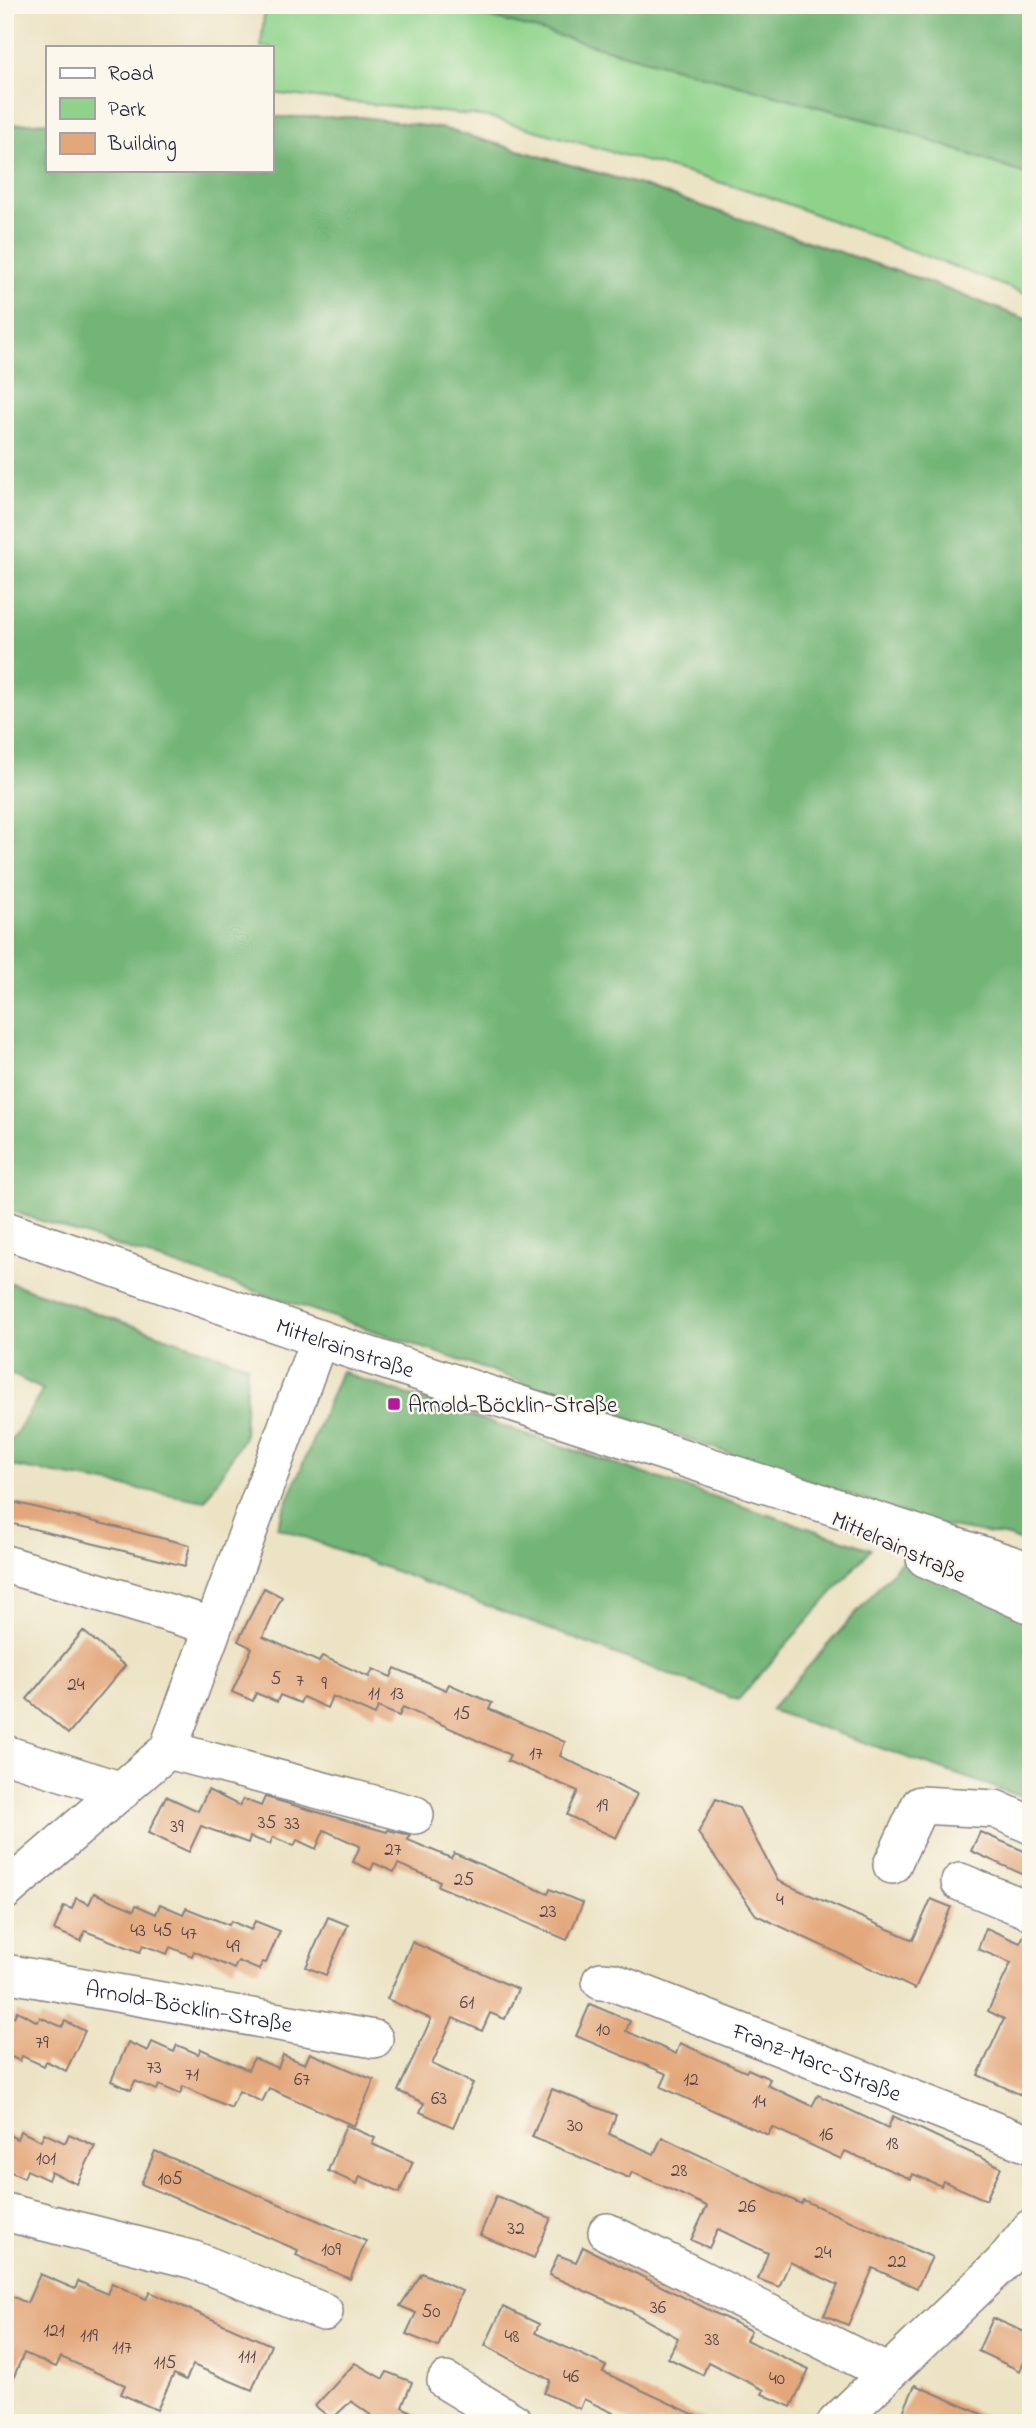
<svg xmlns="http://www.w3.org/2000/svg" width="1036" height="2428" font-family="'Indie Flower',sans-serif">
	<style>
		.green { fill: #8fd38b; stroke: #587a63; stroke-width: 2 }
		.forest { fill: #73b577; stroke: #4a6c59; stroke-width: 2 }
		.building { fill: #e3a77c }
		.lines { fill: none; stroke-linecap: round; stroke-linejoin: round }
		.minor-casing { stroke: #878280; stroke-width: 40 }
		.minor { stroke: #fff; stroke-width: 37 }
		.poi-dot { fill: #b5179e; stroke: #fbf7ec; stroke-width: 2.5 }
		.labels { text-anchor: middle; stroke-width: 5; stroke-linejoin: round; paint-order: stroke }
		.number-label { font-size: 19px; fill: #52434b }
		.street-label { font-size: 23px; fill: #22223b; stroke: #fbf7ec }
		.poi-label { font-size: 23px; fill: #22223b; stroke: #fbf7ec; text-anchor: start }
	</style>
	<rect width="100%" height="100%" fill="#fbf7ec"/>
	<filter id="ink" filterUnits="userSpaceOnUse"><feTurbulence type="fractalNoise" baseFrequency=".0143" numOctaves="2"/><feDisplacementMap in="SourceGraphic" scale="14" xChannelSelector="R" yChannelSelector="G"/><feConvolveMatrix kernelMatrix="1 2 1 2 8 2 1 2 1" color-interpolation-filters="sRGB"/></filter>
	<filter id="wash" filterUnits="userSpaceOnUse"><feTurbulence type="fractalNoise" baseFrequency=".00686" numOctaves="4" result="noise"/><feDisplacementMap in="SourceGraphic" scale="28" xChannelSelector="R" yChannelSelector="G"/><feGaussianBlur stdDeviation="1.57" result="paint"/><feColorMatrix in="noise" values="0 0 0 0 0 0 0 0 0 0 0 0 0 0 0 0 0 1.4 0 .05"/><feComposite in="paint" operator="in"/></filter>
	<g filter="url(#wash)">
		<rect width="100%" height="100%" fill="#ece3c4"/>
		<polygon class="green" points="265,5 446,5 889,126 1031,176 1031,296 761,194 488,117 271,93 271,47 261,47"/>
		<g class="forest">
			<polygon points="446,5 1031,5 1031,176 889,126"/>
			<polygon points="271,117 363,117 445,129 640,185 917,278 1031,321 1031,1546 1009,1537 937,1525 328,1315 5,1209 5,125 47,122 47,170 271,170"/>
			<polygon points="5,1281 247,1365 244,1437 205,1501 5,1465 5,1451 43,1390 5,1371"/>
			<polygon points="341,1371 357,1378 871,1549 738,1700 277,1527"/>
			<polygon points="902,1561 1031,1615 1031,1800 770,1710"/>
		</g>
		<g id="blocks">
			<g class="building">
				<polygon points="5,1500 190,1545 185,1566 5,1522"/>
				<polygon points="264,1588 282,1597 263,1637 319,1662 322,1656 369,1677 373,1669 391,1677 395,1668 446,1690 449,1684 492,1703 489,1709 565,1742 560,1756 637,1794 616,1838 567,1815 578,1791 507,1761 510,1755 403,1707 399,1716 378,1707 375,1715 332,1696 327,1708 303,1697 300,1703 280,1695 277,1702 256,1693 253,1701 232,1692 252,1648 238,1641"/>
				<polygon points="83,1631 125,1666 68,1734 27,1699"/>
				<polygon points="208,1790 240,1806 243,1799 261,1806 265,1797 387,1832 388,1830 410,1835 408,1840 451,1858 454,1853 548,1894 550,1889 583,1903 567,1940 438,1886 440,1881 398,1864 394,1872 374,1863 371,1870 353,1862 360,1846 324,1830 316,1849 297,1840 294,1846 273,1837 270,1844 250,1837 248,1843 201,1826 189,1852 148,1833 166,1796 198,1811"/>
				<polygon points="716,1799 739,1808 778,1881 913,1940 931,1899 951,1907 915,1989 756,1915 698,1833"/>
				<polygon points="980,1832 1031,1854 1031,1878 971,1851"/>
				<polygon points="94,1893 134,1910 136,1905 156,1914 160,1904 183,1914 186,1908 229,1925 231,1921 251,1930 255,1921 280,1931 266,1963 262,1962 259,1970 238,1961 234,1969 194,1951 192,1956 170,1947 167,1954 143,1945 140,1952 85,1931 81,1941 54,1930 64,1906 72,1909 76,1898 89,1904"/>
				<polygon points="328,1917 348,1925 326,1975 306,1967"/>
				<polygon points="986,1928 1020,1943 1026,1931 1031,1932 1031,2073 1021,2095 978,2075 1004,2019 988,2011 1011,1963 978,1949"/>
				<polygon points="412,1942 518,1989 505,2019 490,2013 482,2031 453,2018 432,2064 473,2083 453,2127 420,2112 424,2103 398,2091 431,2019 387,1999"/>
				<polygon points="590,2004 630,2021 626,2031 676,2054 680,2043 746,2072 748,2069 770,2079 767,2085 812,2106 818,2095 888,2128 893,2116 1001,2167 986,2200 943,2181 941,2186 913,2174 911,2179 845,2151 841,2159 772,2127 768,2135 661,2087 667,2074 576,2036"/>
				<polygon points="17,2011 38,2022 40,2017 62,2027 65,2021 85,2031 66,2071 46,2061 44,2066 22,2056 20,2061 5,2054 5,2013 14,2017"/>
				<polygon points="128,2042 148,2051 152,2042 174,2052 177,2045 198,2054 201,2049 248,2070 254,2058 278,2068 283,2055 305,2064 310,2053 374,2080 354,2126 269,2088 262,2102 239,2091 231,2108 183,2086 180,2094 159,2085 157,2090 135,2081 131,2090 111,2081"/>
				<polygon points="552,2089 616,2115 609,2134 654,2154 662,2137 801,2204 803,2200 932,2257 917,2288 873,2268 848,2325 824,2315 838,2285 790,2262 779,2287 758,2279 768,2253 718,2229 709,2248 691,2240 707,2206 632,2172 629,2178 532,2137"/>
				<polygon points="346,2125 375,2138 372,2144 413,2162 399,2193 360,2176 357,2184 328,2171"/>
				<polygon points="20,2131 41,2141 44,2133 65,2143 69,2134 95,2146 77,2184 51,2172 48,2180 27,2170 24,2178 5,2169 5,2133 17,2139"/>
				<polygon points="155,2151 366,2241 350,2279 296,2255 298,2250 141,2184"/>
				<polygon points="496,2196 551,2218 534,2258 480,2235"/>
				<polygon points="583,2247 751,2331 746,2340 809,2369 791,2407 762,2394 764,2390 708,2362 703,2375 668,2358 678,2338 630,2311 549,2275 558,2255 576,2262"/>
				<polygon points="422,2273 462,2291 438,2347 406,2334 416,2313 400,2306"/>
				<polygon points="40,2274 75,2289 78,2281 107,2294 112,2283 146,2299 150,2292 271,2345 252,2390 193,2365 186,2380 174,2374 157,2410 121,2394 125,2385 61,2357 56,2367 24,2353 5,2397 5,2293 27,2303"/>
				<polygon points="503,2307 539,2324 535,2333 606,2366 603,2372 712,2423 634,2423 584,2399 580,2409 544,2393 550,2380 485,2345"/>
				<polygon points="993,2318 1031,2335 1031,2364 1024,2361 1020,2371 978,2351"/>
				<polygon points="355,2363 383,2379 387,2372 412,2382 402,2407 431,2423 382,2423 351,2401 332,2419 315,2406"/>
				<polygon points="915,2385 959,2404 1002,2423 898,2423"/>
			</g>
		</g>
	</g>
	<g filter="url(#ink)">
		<use href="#blocks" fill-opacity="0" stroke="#878280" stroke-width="2"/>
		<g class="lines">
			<defs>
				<g id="minor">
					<path id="s1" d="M5,1230L343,1347L1031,1571"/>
					<polyline points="925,1558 1031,1605"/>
					<polyline points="5,1564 212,1626"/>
					<polyline points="168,1750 415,1815"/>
					<polyline points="5,1754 122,1791"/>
					<polyline points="892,1865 920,1805 995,1809 1031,1825"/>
					<polyline points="960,1882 1031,1911"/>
					<polyline points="5,1891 168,1750 319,1339"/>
					<path id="s2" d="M5,1973L374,2039"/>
					<path id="s3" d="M601,1981L613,1982L1031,2145"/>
					<polyline points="5,2212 194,2260 324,2312"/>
					<polyline points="607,2232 886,2372"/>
					<polyline points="446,2381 515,2423"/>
					<polyline points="836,2423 1003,2263 1031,2228"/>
				</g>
			</defs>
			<use href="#minor" class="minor-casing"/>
			<use href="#minor" class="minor"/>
		</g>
	</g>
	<rect class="poi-dot" x="387" y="1397" width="14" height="14" rx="3.5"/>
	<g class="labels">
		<g class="number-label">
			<text x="276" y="1684">5</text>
			<text x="300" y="1686">7</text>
			<text x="324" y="1689">9</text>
			<text x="76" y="1690">24</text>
			<text x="374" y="1699">11</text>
			<text x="397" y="1699">13</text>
			<text x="462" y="1719">15</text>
			<text x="536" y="1759">17</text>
			<text x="602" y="1811">19</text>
			<text x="267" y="1828">35</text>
			<text x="292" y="1829">33</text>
			<text x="177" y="1832">39</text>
			<text x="393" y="1855">27</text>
			<text x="464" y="1885">25</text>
			<text x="780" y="1905">4</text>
			<text x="548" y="1917">23</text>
			<text x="138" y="1936">43</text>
			<text x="163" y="1936">45</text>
			<text x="189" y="1939">47</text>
			<text x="233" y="1952">49</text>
			<text x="467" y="2008">61</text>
			<text x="603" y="2035">10</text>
			<text x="42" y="2048">79</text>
			<text x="154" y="2073">73</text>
			<text x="192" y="2080">71</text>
			<text x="302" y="2085">67</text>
			<text x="691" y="2085">12</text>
			<text x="439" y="2104">63</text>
			<text x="759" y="2107">14</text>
			<text x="575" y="2131">30</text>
			<text x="826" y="2140">16</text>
			<text x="892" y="2149">18</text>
			<text x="46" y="2164">101</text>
			<text x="679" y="2176">28</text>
			<text x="170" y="2184">105</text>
			<text x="747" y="2212">26</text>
			<text x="516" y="2234">32</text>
			<text x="331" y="2255">109</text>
			<text x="823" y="2258">24</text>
			<text x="897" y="2267">22</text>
			<text x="658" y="2313">36</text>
			<text x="431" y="2317">50</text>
			<text x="54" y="2336">121</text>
			<text x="89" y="2341">119</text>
			<text x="512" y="2342">48</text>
			<text x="712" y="2345">38</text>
			<text x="122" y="2353">117</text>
			<text x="247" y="2362">111</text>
			<text x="165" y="2368">115</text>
			<text x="571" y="2382">46</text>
			<text x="777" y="2384">40</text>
		</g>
		<g class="street-label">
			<text dy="8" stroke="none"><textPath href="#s1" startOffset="360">Mittelrainstraße</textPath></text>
			<text transform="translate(899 1546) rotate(24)" y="8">Mittelrainstraße</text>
			<text dy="8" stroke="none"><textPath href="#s2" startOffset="187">Arnold-Böcklin-Straße</textPath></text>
			<text dy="8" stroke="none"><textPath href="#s3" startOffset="231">Franz-Marc-Straße</textPath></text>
		</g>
		<g class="poi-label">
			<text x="408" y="1412">Arnold-Böcklin-Straße</text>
		</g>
	</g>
	<rect width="1036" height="2428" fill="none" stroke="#fbf7ec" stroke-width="28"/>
	<rect x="46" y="46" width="228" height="126" fill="#fbf7ec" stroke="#a4a2a5" stroke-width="2"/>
	<rect x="60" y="68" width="35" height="10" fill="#ffffff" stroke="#a4a2a5" stroke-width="2"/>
	<text x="108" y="80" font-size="21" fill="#22223b">Road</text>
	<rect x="60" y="98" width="35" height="21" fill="#8fd38b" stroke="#a4a2a5" stroke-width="2"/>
	<text x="108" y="116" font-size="21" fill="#22223b">Park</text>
	<rect x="60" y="133" width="35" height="21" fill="#e3a77c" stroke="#a4a2a5" stroke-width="2"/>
	<text x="108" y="150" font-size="21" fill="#22223b">Building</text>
</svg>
